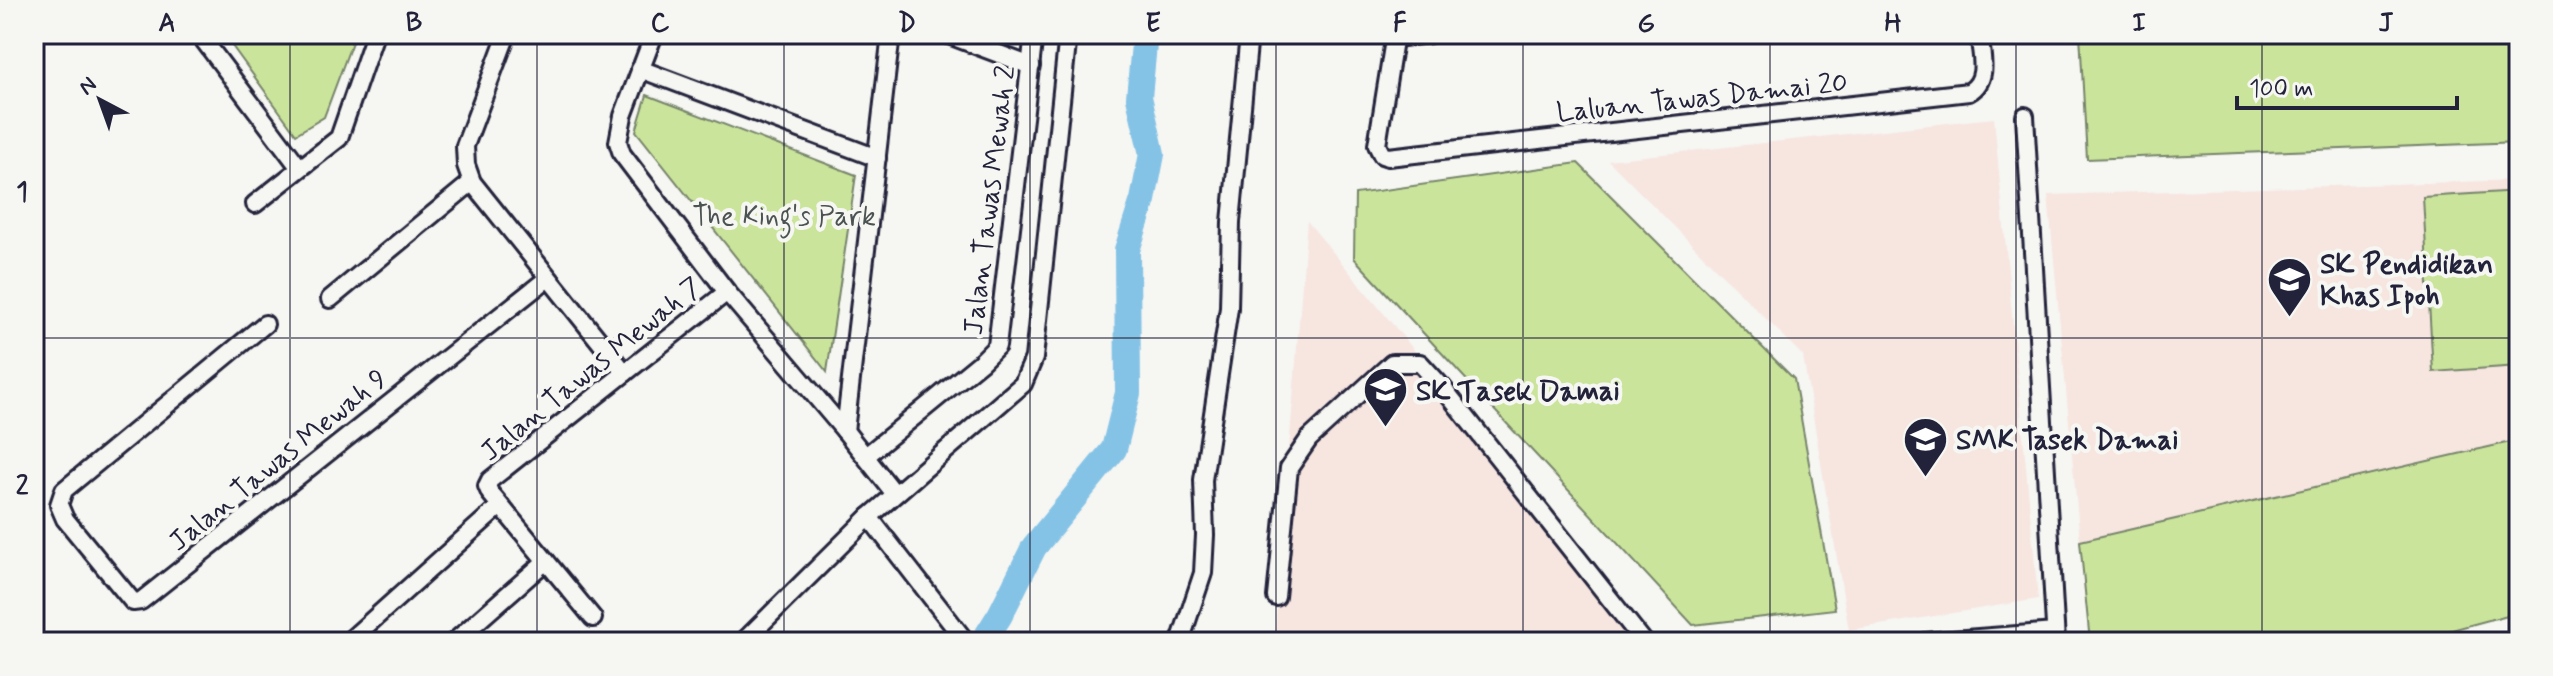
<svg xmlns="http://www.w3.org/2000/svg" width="2553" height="676" font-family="Mynerve,sans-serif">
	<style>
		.built { fill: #f7e5e0 }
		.green { fill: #cae59b; stroke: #76846b; stroke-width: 2 }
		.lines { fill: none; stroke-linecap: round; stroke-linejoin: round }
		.river { stroke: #85c3e6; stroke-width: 26 }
		.minor-casing { stroke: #22223b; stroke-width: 22 }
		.minor { stroke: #f6f6f2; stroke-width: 16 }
		.grid { fill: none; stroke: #22223b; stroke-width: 2; stroke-opacity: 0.55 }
		.labels { text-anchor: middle; stroke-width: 8; stroke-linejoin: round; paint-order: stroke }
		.street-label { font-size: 28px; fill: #22223b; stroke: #f6f6f2 }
		.park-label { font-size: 28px; fill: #4c5353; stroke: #f6f6f2 }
		.poi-label { font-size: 28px; font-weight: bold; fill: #22223b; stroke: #f6f6f2; text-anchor: start }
		.neatline { fill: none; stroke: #22223b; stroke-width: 3 }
		.grid-label { font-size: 26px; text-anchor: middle; font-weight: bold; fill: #22223b }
	</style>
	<rect width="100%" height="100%" fill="#f6f6f2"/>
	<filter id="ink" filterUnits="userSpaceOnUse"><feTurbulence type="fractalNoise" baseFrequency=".0125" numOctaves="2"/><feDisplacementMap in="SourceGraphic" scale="16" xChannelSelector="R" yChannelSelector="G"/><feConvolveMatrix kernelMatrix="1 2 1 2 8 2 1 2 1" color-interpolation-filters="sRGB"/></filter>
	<g filter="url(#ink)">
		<g class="built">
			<polygon points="1994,118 2038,599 1849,630 1803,356 1608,160"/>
			<polygon points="2519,180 2519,440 2080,541 2048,195"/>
			<polygon points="1307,221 1652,637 1653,642 1274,642"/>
		</g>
		<g class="green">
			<polygon points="234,34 355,34 324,117 296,134 227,39"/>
			<polygon points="2080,34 2519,34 2519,142 2087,159"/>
			<polygon points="647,95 856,175 827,372 636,131"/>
			<polygon points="1578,163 1794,379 1835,609 1693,625 1354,258 1355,194"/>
			<polygon points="2519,191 2519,366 2433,372 2423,197"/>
			<polygon points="2519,440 2519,612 2407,642 2090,642 2080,541"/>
		</g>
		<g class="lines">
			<polyline class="river" points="983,642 1000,615 1034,547 1114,449 1128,393 1127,250 1143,200 1152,154 1139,97 1145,34"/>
			<defs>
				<g id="minor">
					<polyline points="199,34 299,167"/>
					<polyline points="507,34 465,146 466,165 472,182 625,373"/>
					<polyline points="654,34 623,116 618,142 622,154 727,292 845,431 895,494"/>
					<polyline points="946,34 1031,66"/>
					<path d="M1395,34L1377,145L1382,155L1388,157L1969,92C1990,80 1981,54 1979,34"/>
					<polyline points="1394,38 1430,34"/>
					<polyline points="640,69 877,158"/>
					<polyline points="2025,116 2056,642"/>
					<polyline points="255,204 339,138 375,34"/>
					<polyline points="330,299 472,182"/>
					<polyline points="265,324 64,490 59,505 65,519 133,602 141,601 548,278"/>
					<polyline points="845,431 891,34"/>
					<polyline points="866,456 981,362 997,346 1034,34"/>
					<polyline points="1276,597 1289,468 1309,439 1392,363 1420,363 1443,388 1644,642"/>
					<polyline points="593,618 490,493 487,486 490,480 727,292"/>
					<polyline points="348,642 500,506"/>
					<polyline points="454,642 546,561"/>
					<polyline points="743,642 869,517"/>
					<polyline points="966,642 869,517 1023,384 1034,358 1068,34"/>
					<polyline points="1180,642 1203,573 1205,535 1203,480 1229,308 1231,222 1249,34"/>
					<polyline points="1926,642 2055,632"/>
				</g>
			</defs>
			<use href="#minor" class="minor-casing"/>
			<use href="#minor" class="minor"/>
		</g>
	</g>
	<path class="grid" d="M290,34V642M537,34V642M784,34V642M1030,34V642M1276,34V642M1523,34V642M1770,34V642M2016,34V642M2262,34V642M34,338H2519"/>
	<defs>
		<symbol id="school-pin" viewBox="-11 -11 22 30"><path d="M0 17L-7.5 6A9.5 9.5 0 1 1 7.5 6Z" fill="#22223b" stroke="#f6f6f2"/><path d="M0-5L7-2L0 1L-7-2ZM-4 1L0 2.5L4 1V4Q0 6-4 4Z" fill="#fff"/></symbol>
	</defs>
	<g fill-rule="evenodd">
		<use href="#school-pin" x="2264" y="254" width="51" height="69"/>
		<use href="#school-pin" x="1360" y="364" width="51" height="69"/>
		<use href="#school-pin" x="1900" y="414" width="51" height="69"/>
	</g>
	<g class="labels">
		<g class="street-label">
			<text transform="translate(1702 96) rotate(-6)" y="10">Laluan Tawas Damai 20</text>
			<text transform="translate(988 200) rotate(-83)" y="10">Jalan Tawas Mewah 2</text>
			<text transform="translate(590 368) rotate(-39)" y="10">Jalan Tawas Mewah 7</text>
			<text transform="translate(277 459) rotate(-39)" y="10">Jalan Tawas Mewah 9</text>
		</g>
		<g class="park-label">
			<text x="784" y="225">The King's Park</text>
		</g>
		<g class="poi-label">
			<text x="2320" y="273">SK Pendidikan<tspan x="2320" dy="32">Khas Ipoh</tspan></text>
			<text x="1416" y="400">SK Tasek Damai</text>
			<text x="1956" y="449">SMK Tasek Damai</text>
		</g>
	</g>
	<rect width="2553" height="676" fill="none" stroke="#f6f6f2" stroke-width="88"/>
	<g transform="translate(100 100) rotate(319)" stroke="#f6f6f2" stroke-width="6" paint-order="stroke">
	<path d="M0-6L14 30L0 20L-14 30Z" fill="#22223b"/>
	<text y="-12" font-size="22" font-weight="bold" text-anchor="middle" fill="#22223b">N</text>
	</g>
	<path d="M2237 96v12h220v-12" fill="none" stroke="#22223b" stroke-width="4"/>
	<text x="2249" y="96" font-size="24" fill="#22223b" stroke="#f6f6f2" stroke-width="6" paint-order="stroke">100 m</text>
	<rect x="44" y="44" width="2465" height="588" class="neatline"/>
	<g class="grid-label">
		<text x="167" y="31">A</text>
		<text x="414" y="31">B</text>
		<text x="660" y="31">C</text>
		<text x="907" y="31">D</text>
		<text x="1153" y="31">E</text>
		<text x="1400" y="31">F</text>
		<text x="1646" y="31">G</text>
		<text x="1893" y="31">H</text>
		<text x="2139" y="31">I</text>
		<text x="2386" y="31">J</text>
		<text x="22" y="200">1</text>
		<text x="22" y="494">2</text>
	</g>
</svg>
